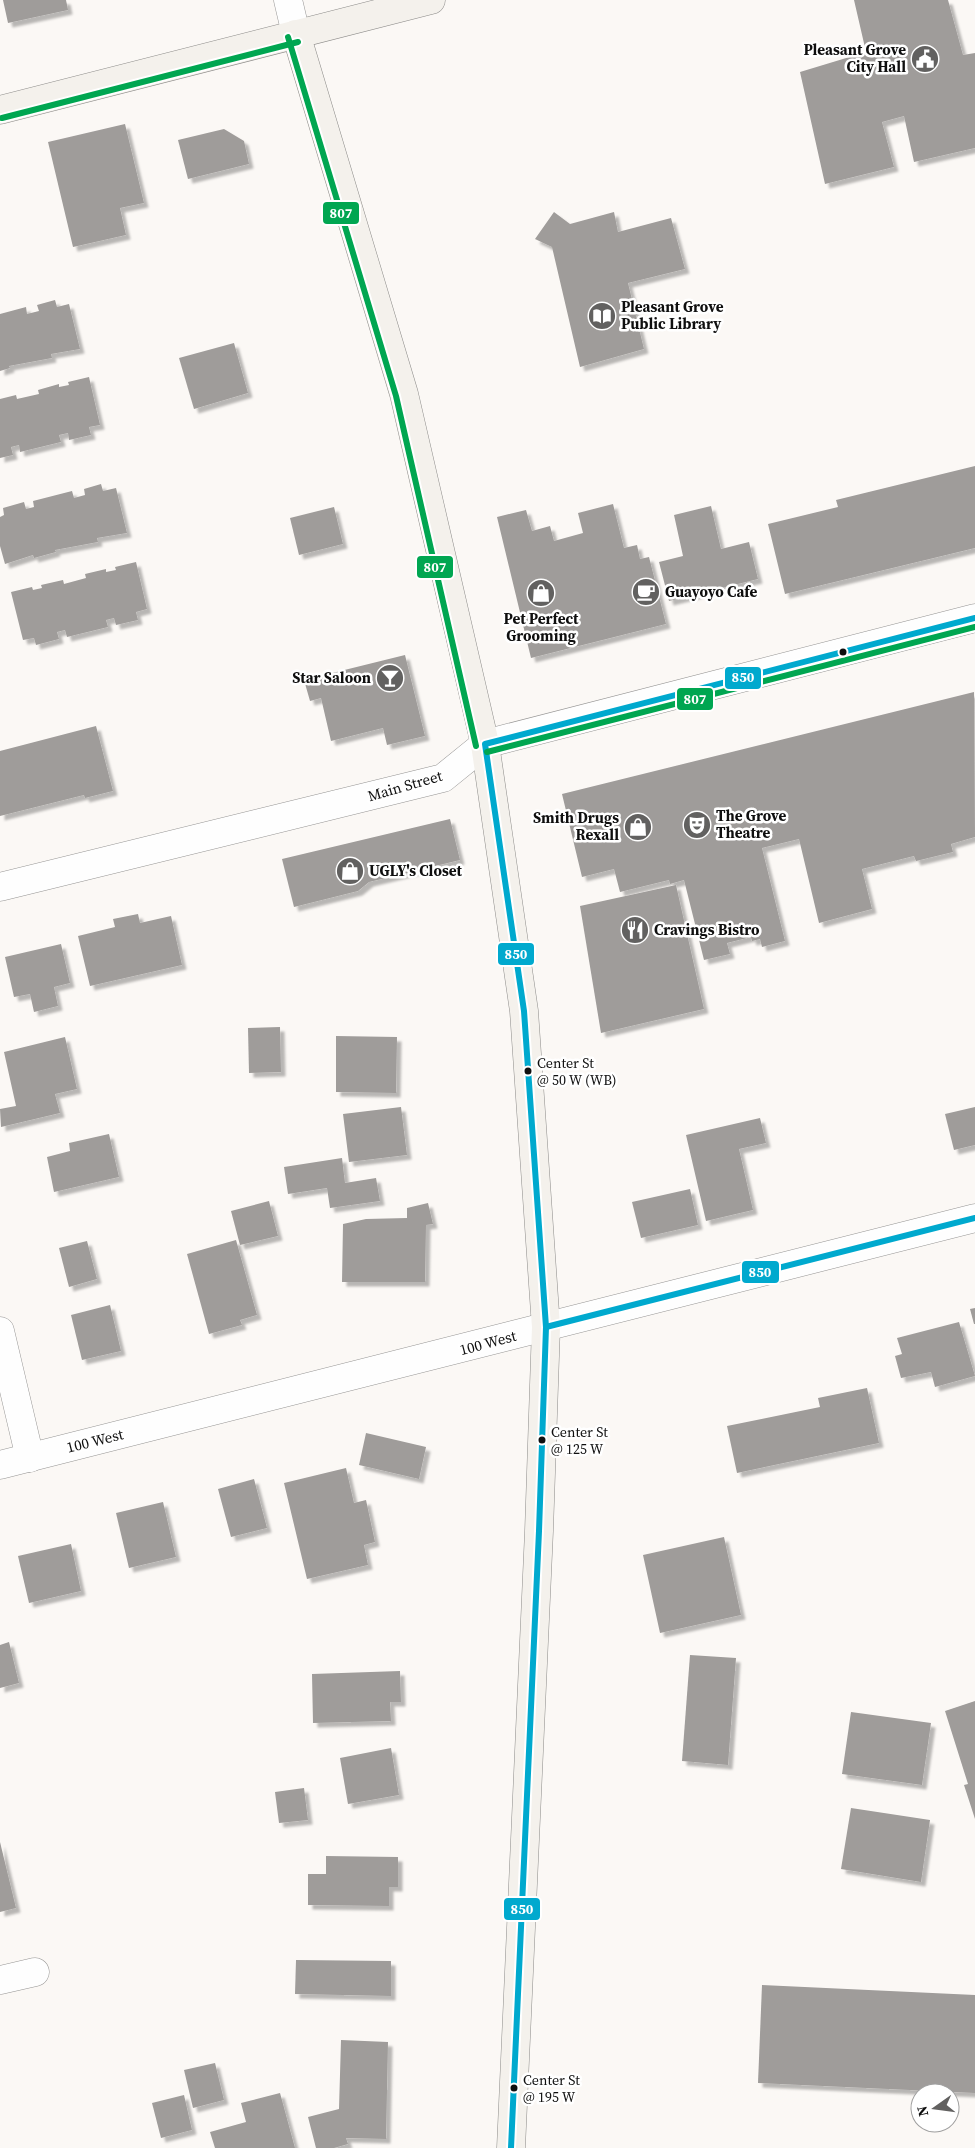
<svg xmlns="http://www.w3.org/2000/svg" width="975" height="2148" font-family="'Source Serif 4',serif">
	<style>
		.building { fill: #9f9c9a; filter: url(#shadow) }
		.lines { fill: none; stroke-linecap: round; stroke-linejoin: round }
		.minor-casing { stroke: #959493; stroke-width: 29 }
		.tertiary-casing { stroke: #959493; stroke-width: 29 }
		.secondary-casing { stroke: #8c8b89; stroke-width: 29 }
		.minor { stroke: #fefefe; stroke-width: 28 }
		.tertiary { stroke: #fefefe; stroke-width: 28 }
		.secondary { stroke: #f4f1ec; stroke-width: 28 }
		.bus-1-casing { stroke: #fff; stroke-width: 10 }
		.bus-2-casing { stroke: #fff; stroke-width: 10 }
		.bus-1 { stroke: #00a9ce; stroke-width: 6 }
		.bus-2 { stroke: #00a651; stroke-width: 6 }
		.bus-dot { fill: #0f0f0f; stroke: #fff; stroke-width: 2 }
		.labels { text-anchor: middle; stroke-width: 5; stroke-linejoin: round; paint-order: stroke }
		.bus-label { font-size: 14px; fill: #0f0f0f; stroke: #fff; text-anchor: start }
		.poi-label { font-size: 15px; font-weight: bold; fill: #0f0f0f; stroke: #fff; text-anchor: start }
		.street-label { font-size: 15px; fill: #0f0f0f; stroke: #fff }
		.line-badge { stroke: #fff; stroke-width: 2 }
		.badge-label { font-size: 14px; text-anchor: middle; font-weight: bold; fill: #fff }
	</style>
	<defs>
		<filter id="shadow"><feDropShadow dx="4.5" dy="4.5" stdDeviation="1" flood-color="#0004"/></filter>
	</defs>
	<rect width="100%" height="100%" fill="#fbf8f5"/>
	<g class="building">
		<polygon points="3,0 66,0 68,10 8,23"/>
		<polygon points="854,0 948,0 963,55 975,53 975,148 914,162 904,116 882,122 894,167 825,184 800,72 866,52"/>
		<polygon points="125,124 144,203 120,208 126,235 73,247 48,142"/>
		<polygon points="224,129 244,141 249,164 188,179 178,140"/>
		<polygon points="554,212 570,224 614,212 618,232 671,218 685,269 628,283 644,349 580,367 552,247 535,239"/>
		<polygon points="55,300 57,307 69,304 80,349 51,354 52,358 9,366 10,368 0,371 0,314 26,307 27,314 39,311 37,305"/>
		<polygon points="234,343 248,393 194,409 179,358"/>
		<polygon points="89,377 100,425 89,427 91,435 69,440 68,433 59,435 61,442 20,452 19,445 11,447 13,455 0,458 0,399 16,395 17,399 39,394 38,390 59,384 59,387 69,385 68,382"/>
		<polygon points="975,466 975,548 785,594 768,524 838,507 836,500"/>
		<polygon points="101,484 103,491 116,488 127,533 97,538 98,542 55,550 56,552 34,558 33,555 5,564 0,546 0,517 4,515 3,508 24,502 26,509 34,507 33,501 72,491 74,498 85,495 84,489"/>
		<polygon points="613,504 624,548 637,545 640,559 649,557 666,624 531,658 497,517 526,510 532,531 550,526 554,541 583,533 578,513"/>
		<polygon points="711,506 721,549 749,542 758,579 669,601 659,562 683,556 674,515"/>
		<polygon points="334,507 343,544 299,555 290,518"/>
		<polygon points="136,562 147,609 136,612 138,620 116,625 114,618 106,620 108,627 67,637 65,630 57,632 59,639 36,645 34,638 23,640 11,592 32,587 33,590 42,588 41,585 63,580 64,584 86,578 85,574 106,569 106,572 116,570 115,567"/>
		<polygon points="405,655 425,736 387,745 383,728 331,741 321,698 310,701 304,680"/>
		<polygon points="974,692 975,837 951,844 953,852 916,861 914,856 862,869 872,909 819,923 799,839 762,848 785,941 762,947 760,939 752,941 751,937 727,943 730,954 704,960 684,880 670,884 669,880 620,892 614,869 582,877 562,794"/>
		<polygon points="96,726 113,791 85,798 84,795 0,816 0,751"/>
		<polygon points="450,819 460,860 369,882 358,891 294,907 282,859"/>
		<polygon points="676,885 704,1009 601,1033 580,906"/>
		<polygon points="138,914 140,923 171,916 182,965 90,986 78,936 115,927 113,919"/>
		<polygon points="61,944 70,983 54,987 58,1006 34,1012 30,994 14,997 5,957"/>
		<polygon points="280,1027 281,1072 249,1073 248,1028"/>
		<polygon points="336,1036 397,1037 396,1093 336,1092"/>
		<polygon points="65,1037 77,1089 55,1094 60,1113 1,1127 0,1109 16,1106 4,1052"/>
		<polygon points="401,1107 407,1155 349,1162 343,1114"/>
		<polygon points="975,1107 975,1145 954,1150 945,1114"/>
		<polygon points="760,1118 766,1143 739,1149 753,1210 706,1221 686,1135"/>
		<polygon points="109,1134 119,1177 54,1192 47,1157 70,1151 69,1143"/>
		<polygon points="342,1158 345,1183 376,1178 380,1201 330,1208 327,1188 288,1194 284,1167"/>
		<polygon points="690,1189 698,1225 641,1238 632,1202"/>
		<polygon points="269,1201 278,1236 240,1245 231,1211"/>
		<polygon points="428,1203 433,1224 426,1225 425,1282 342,1282 343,1224 366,1219 407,1218 407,1208"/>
		<polygon points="236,1240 257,1315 240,1320 242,1325 209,1334 187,1254"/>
		<polygon points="87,1241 97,1279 69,1287 59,1248"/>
		<polygon points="110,1305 121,1351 82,1360 71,1315"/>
		<polygon points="975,1308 975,1324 974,1324 970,1309"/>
		<polygon points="959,1322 975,1376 935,1387 931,1372 901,1378 895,1356 902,1354 897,1338"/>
		<polygon points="867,1388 879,1443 737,1473 727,1426 820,1407 818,1398"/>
		<polygon points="366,1433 426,1447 419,1479 359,1465"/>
		<polygon points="346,1468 354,1503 366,1500 375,1542 364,1545 368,1565 307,1579 284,1483"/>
		<polygon points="254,1479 267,1528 231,1537 218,1489"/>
		<polygon points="163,1502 176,1557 129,1568 116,1513"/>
		<polygon points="724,1537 741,1615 660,1633 643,1555"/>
		<polygon points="71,1544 81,1591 29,1603 18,1556"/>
		<polygon points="9,1642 19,1683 0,1688 0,1645"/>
		<polygon points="690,1655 736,1658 728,1765 682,1761"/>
		<polygon points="400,1671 401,1702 390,1702 391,1721 313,1723 312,1674"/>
		<polygon points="975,1701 975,1819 964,1785 968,1784 945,1711"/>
		<polygon points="851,1712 931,1723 922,1785 842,1774"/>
		<polygon points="391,1748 399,1795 348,1804 340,1758"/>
		<polygon points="304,1788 308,1820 279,1823 275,1792"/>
		<polygon points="851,1808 930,1820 921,1882 841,1869"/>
		<polygon points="0,1842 16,1908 0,1912"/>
		<polygon points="326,1856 398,1857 398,1887 389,1887 389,1906 308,1905 308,1874 326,1874"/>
		<polygon points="296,1960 391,1961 391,1996 295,1994"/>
		<polygon points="762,1985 975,1995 975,2093 758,2083"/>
		<polygon points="341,2040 388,2042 386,2139 346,2138 348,2144 334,2148 316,2148 308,2117 339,2109"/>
		<polygon points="215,2063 224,2100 193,2108 184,2070"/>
		<polygon points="280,2093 295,2148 215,2148 210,2132 246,2122 241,2103"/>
		<polygon points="184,2095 192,2130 161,2138 152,2103"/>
	</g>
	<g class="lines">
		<defs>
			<g id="minor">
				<polyline points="0,887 443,778 485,744"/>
				<polyline points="0,1331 30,1458"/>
				<polyline points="0,1465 975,1218"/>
				<polyline points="0,1980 35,1972"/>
			</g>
			<g id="tertiary">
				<polyline points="288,0 296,34"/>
				<polyline points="485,744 975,618"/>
			</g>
			<g id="secondary">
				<polyline points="296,34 404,394 485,744 524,1011 546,1327 539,1531 511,2148"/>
				<polyline points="0,110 431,0"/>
			</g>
		</defs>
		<use href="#minor" class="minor-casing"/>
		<use href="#tertiary" class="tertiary-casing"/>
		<use href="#secondary" class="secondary-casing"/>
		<use href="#minor" class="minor"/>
		<use href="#tertiary" class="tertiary"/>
		<use href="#secondary" class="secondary"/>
		<defs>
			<g id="bus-1">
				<polyline points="546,1327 975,1218"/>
				<polyline points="511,2148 539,1531 546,1327 524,1011 485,744 975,618"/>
			</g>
			<g id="bus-2">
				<polyline points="288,37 396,396 476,746"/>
				<polyline points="2,118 298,42"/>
				<polyline points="487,752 975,627"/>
			</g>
		</defs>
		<use href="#bus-1" class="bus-1-casing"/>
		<use href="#bus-2" class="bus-2-casing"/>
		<use href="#bus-1" class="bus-1"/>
		<use href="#bus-2" class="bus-2"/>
	</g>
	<defs>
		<symbol id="civic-disc" viewBox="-11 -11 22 22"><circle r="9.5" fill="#626160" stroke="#fff"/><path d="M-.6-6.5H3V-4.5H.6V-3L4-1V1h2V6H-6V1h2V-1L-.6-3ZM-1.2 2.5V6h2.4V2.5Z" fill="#fff"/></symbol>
		<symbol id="library-disc" viewBox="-11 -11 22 22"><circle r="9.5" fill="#626160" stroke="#fff"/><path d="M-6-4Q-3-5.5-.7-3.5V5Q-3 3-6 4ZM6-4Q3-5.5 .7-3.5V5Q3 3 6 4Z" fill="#fff"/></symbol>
		<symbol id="cafe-disc" viewBox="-11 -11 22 22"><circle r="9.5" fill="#626160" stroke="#fff"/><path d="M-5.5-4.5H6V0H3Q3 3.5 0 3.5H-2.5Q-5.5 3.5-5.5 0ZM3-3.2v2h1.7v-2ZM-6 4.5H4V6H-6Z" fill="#fff"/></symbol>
		<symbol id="shop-disc" viewBox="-11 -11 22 22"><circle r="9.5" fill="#626160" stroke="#fff"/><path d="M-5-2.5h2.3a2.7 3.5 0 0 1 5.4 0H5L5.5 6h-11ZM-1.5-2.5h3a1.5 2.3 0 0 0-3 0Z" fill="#fff"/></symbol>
		<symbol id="bar-disc" viewBox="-11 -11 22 22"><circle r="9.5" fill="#626160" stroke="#fff"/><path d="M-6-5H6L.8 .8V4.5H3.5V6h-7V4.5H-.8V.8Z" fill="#fff"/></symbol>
		<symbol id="theatre-disc" viewBox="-11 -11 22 22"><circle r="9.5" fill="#626160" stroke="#fff"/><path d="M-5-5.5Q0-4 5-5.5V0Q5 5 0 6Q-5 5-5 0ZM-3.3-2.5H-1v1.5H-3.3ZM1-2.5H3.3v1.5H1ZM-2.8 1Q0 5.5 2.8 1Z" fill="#fff"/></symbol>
		<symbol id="restaurant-disc" viewBox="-11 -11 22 22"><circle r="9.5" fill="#626160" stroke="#fff"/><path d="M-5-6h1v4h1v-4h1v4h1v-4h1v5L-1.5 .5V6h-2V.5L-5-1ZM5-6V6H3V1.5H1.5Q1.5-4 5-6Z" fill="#fff"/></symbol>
	</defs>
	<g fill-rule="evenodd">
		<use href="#civic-disc" x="909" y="43" width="32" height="32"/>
		<use href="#library-disc" x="586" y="300" width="32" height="32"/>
		<use href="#cafe-disc" x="630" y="576" width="32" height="32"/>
		<use href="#shop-disc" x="525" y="577" width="32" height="32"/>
		<use href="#bar-disc" x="374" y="662" width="32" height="32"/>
		<use href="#theatre-disc" x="681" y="809" width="32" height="32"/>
		<use href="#shop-disc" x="622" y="811" width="32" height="32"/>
		<use href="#shop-disc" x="334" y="855" width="32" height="32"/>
		<use href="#restaurant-disc" x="619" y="914" width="32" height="32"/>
	</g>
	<g class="bus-dot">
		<circle cx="843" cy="652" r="4.5"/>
		<circle cx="528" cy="1071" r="4.5"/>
		<circle cx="542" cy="1440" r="4.5"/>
		<circle cx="514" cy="2088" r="4.5"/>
	</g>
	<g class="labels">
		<g class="bus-label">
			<text x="537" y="1068">Center St<tspan x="537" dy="17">@ 50 W (WB)</tspan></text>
			<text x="551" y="1437">Center St<tspan x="551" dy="17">@ 125 W</tspan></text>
			<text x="523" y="2085">Center St<tspan x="523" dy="17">@ 195 W</tspan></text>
		</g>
		<g class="poi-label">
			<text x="906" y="55" text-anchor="end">Pleasant Grove<tspan x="906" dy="17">City Hall</tspan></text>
			<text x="621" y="312">Pleasant Grove<tspan x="621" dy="17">Public Library</tspan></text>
			<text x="665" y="597">Guayoyo Cafe</text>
			<text x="541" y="624" text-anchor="middle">Pet Perfect<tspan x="541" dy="17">Grooming</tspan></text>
			<text x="371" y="683" text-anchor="end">Star Saloon</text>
			<text x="716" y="821">The Grove<tspan x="716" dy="17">Theatre</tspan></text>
			<text x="619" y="823" text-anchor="end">Smith Drugs<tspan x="619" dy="17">Rexall</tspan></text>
			<text x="369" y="876">UGLY's Closet</text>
			<text x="654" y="935">Cravings Bistro</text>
		</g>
		<g class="street-label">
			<text transform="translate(405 786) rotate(-16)" y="5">Main Street</text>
			<text transform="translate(488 1343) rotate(-15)" y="5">100 West</text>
			<text transform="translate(95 1441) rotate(-14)" y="5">100 West</text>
		</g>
	</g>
	<g class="line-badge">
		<rect x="322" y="201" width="38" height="24" rx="5" fill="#00a651"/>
		<rect x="416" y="555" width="38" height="24" rx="5" fill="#00a651"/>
		<rect x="724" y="666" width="38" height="24" rx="5" fill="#00a9ce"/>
		<rect x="676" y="687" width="38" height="24" rx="5" fill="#00a651"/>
		<rect x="497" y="942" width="38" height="24" rx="5" fill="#00a9ce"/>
		<rect x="741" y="1260" width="39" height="24" rx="5" fill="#00a9ce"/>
		<rect x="503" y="1897" width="38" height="24" rx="5" fill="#00a9ce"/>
	</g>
	<g class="badge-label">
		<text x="341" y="218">807</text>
		<text x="435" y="572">807</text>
		<text x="743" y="682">850</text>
		<text x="695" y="704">807</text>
		<text x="516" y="959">850</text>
		<text x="760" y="1277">850</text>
		<text x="522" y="1914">850</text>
	</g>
	<g transform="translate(935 2108) rotate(256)"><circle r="24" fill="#ffffff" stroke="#9f9f9f"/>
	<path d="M0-4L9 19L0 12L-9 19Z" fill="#626160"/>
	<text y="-8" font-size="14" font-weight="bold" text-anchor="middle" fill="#0f0f0f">N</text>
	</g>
</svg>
